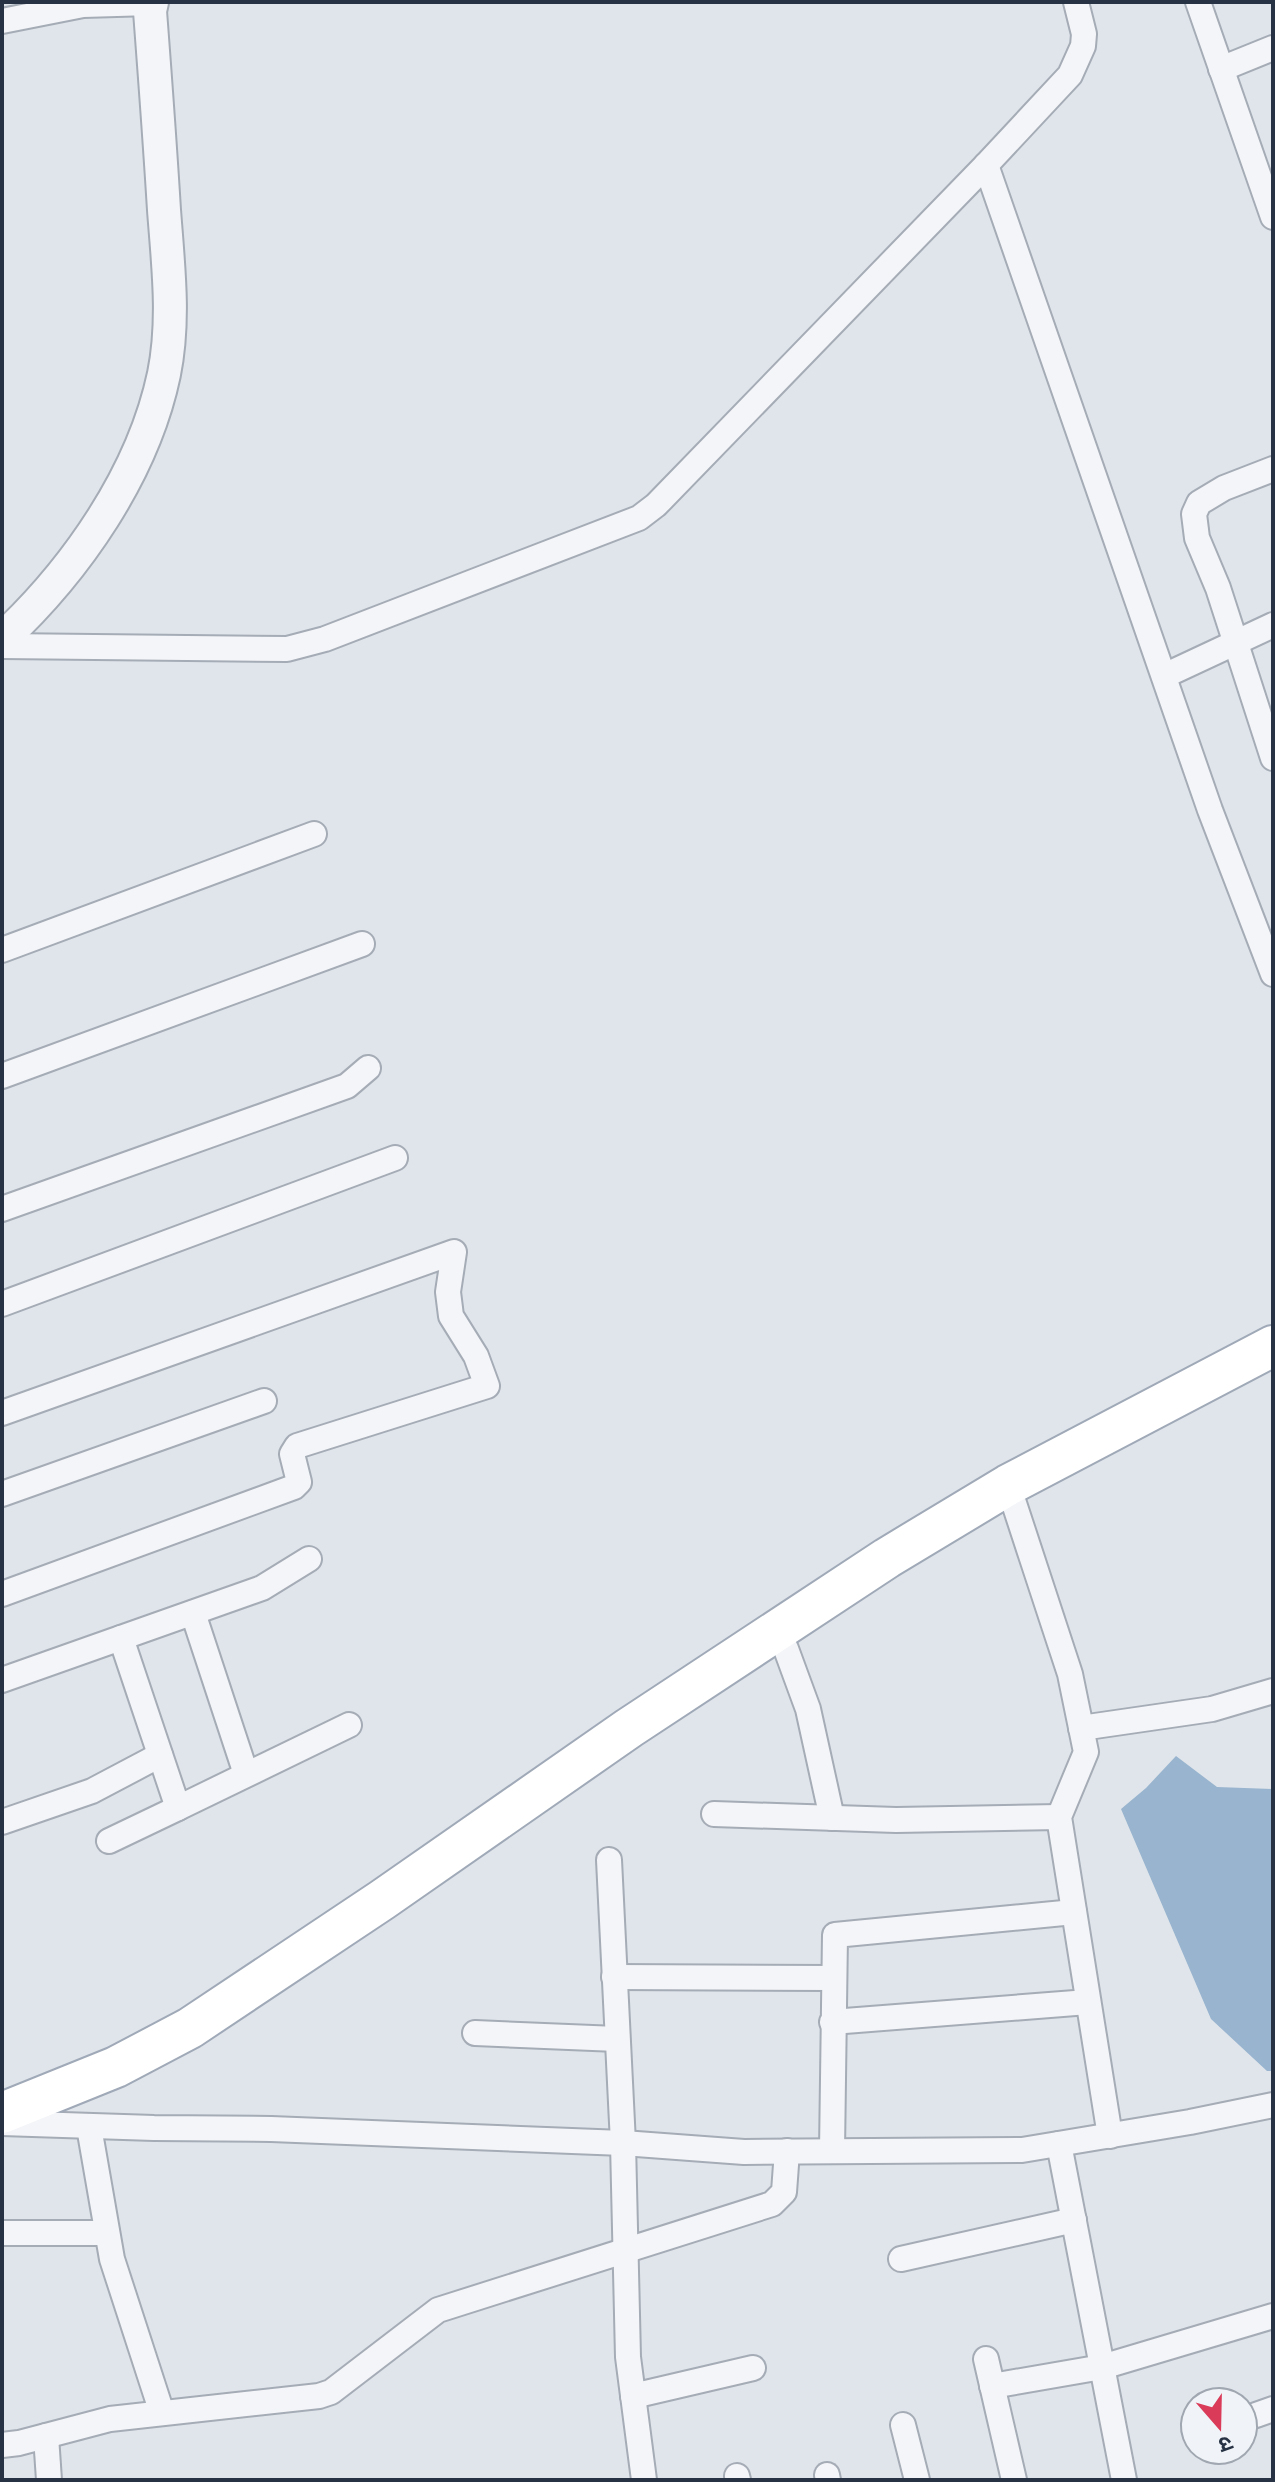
<svg xmlns="http://www.w3.org/2000/svg" width="1275" height="2482" font-family="'PT Sans','Noto Sans Devanagari',sans-serif">
	<style>
		.water { fill: #98b4ce }
		.lines { fill: none; stroke-linecap: round; stroke-linejoin: round }
		.minor-casing { stroke: #a5acb6; stroke-width: 28 }
		.tertiary-casing { stroke: #a5acb6; stroke-width: 36 }
		.primary-casing { stroke: #9fa9b7; stroke-width: 44 }
		.minor { stroke: #f4f5f8; stroke-width: 24 }
		.tertiary { stroke: #f4f5f8; stroke-width: 32 }
		.primary { stroke: #fff; stroke-width: 40 }
	</style>
	<rect width="100%" height="100%" fill="#e0e5eb"/>
	<polygon class="water" points="1176,1756 1217,1787 1273,1789 1273,2071 1267,2071 1211,2019 1121,1809 1146,1788"/>
	<g class="lines">
		<defs>
			<g id="minor">
				<polyline points="1198,2 1273,217"/>
				<polyline points="2,21 83,5 151,3"/>
				<polyline points="1221,69 1273,48"/>
				<polyline points="986,165 1210,810 1273,974"/>
				<polyline points="1273,469 1224,488 1199,503 1194,514 1197,538 1218,588 1273,758"/>
				<polyline points="2,646 287,649 325,639 639,518 656,505 986,165 1070,75 1083,46 1084,34 1076,2"/>
				<polyline points="1164,676 1273,625"/>
				<polyline points="2,950 314,834"/>
				<polyline points="2,1076 362,944"/>
				<polyline points="2,1209 347,1086 368,1068"/>
				<polyline points="2,1304 395,1158"/>
				<polyline points="2,1413 454,1252 448,1292 451,1316 476,1356 487,1386 297,1446 292,1454 299,1482 294,1487 2,1594"/>
				<polyline points="1008,1485 1070,1674 1086,1752 1059,1817 1110,2136"/>
				<polyline points="2,1494 264,1401"/>
				<polyline points="193,1613 246,1774"/>
				<polyline points="121,1638 178,1808 349,1725"/>
				<polyline points="786,1649 808,1709 832,1818"/>
				<polyline points="2,1680 262,1588 309,1559"/>
				<polyline points="1081,1728 1212,1709 1273,1691"/>
				<polyline points="714,1814 896,1820 1059,1817"/>
				<polyline points="2,1822 92,1791 160,1755"/>
				<polyline points="109,1841 178,1808"/>
				<polyline points="609,1860 623,2143 628,2357 644,2480"/>
				<polyline points="614,1977 833,1978"/>
				<polyline points="832,2022 1088,2002"/>
				<polyline points="475,2033 617,2039"/>
				<polyline points="2,2123 154,2128 271,2129 623,2143 744,2152 1022,2150 1190,2122 1273,2105"/>
				<polyline points="89,2127 112,2259 162,2413"/>
				<polyline points="1059,2144 1124,2480"/>
				<polyline points="832,2151 835,1935 1074,1912"/>
				<polyline points="2,2233 107,2233"/>
				<polyline points="901,2259 1074,2220"/>
				<polyline points="986,2359 1014,2480"/>
				<polyline points="992,2386 1102,2367 1273,2316"/>
				<polyline points="633,2396 753,2368"/>
				<polyline points="1256,2415 1273,2409"/>
				<polyline points="903,2425 917,2480"/>
				<polyline points="46,2436 49,2480"/>
				<polyline points="2,2445 19,2443 110,2419 319,2396 331,2392 438,2310 772,2204 784,2192 787,2151"/>
				<polyline points="827,2475 828,2480"/>
				<polyline points="737,2476 738,2480"/>
			</g>
			<path id="tertiary" d="M2,639C76,570 143,474 164,374C175,320 168,264 164,210C160,144 155,77 150,11L152,2"/>
			<polyline id="primary" points="2,2113 116,2067 190,2028 382,1900 629,1728 887,1558 1008,1485 1273,1346"/>
		</defs>
		<use href="#minor" class="minor-casing"/>
		<use href="#tertiary" class="tertiary-casing"/>
		<use href="#primary" class="primary-casing"/>
		<use href="#minor" class="minor"/>
		<use href="#tertiary" class="tertiary"/>
		<use href="#primary" class="primary"/>
	</g>
	<rect width="1275" height="2482" fill="none" stroke="#273344" stroke-width="8"/>
	<g transform="translate(1219 2426) rotate(160)"><circle r="38" fill="#f0f4f8" stroke="#a0a7b0" stroke-width="2"/>
	<path d="M0-6L14 30L0 20L-14 30Z" fill="#da3b59"/>
	<text y="-12" font-size="22" font-weight="bold" text-anchor="middle" fill="#273344">उ</text>
	</g>
</svg>
